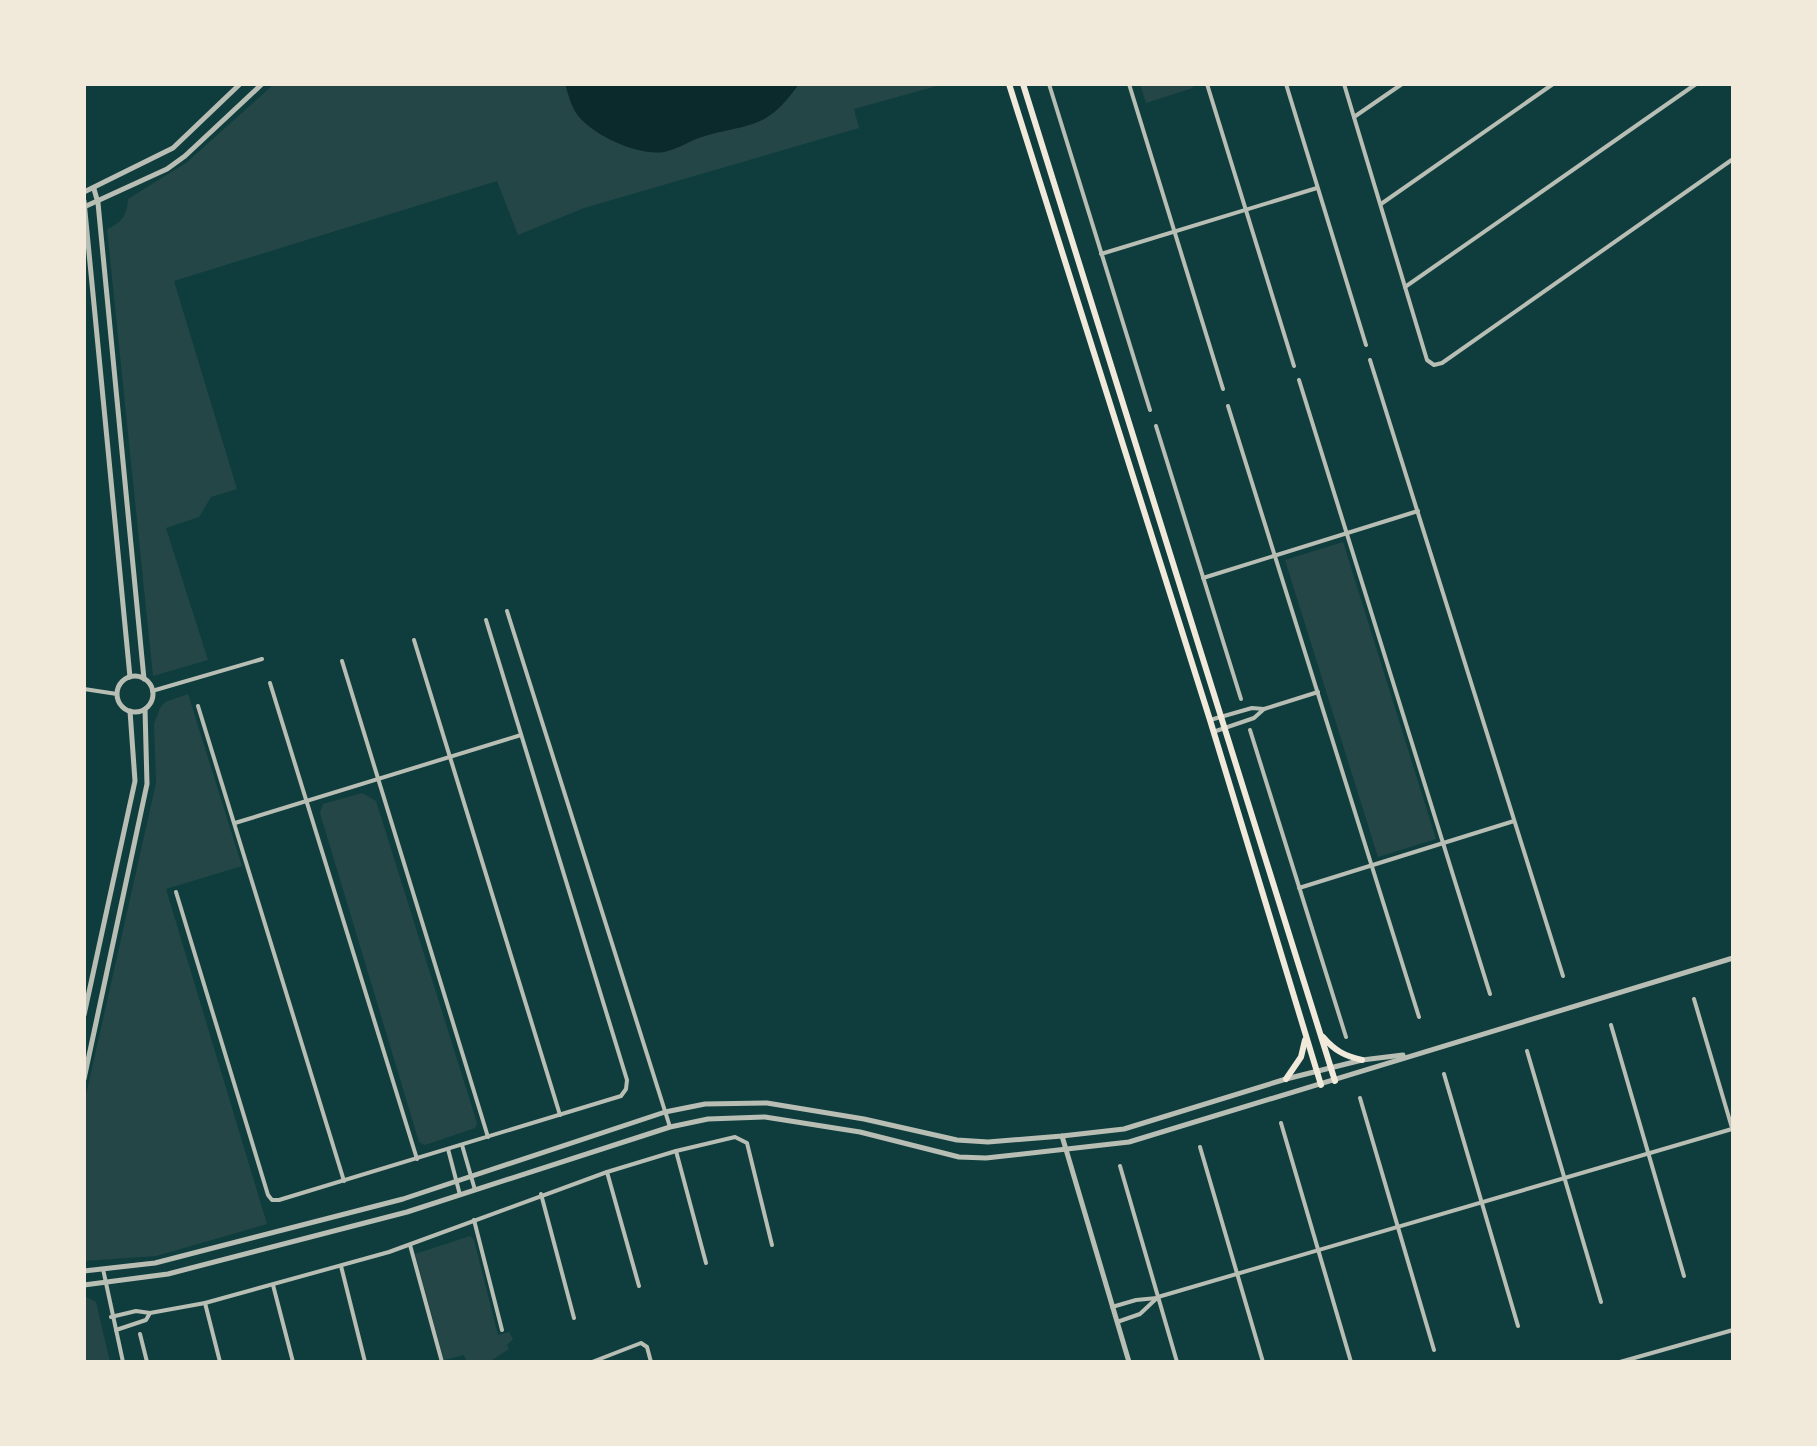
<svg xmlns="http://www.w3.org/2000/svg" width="1817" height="1446" font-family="'DejaVu Sans',sans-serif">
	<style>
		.green { fill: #244646 }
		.water { fill: #0a2a2b }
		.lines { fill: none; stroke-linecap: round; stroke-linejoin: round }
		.minor { stroke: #b8beb3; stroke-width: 4 }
		.tertiary { stroke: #b8beb3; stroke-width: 5 }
		.secondary { stroke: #f1e9da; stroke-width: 6 }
	</style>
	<rect width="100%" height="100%" fill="#0f3d3e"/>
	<g class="green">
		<path d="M274,84H944L854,109L859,128L584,208L518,235L497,181L174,281L237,489L211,497L199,517L166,528L208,660L153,676L107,229C122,223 127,215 128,199L186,163Z"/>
		<polygon points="1140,84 1191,84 1193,88 1146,103"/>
		<polygon points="1343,542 1436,839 1378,857 1285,560"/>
		<polygon points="188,694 242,866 166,889 267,1224 156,1256 84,1261 84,1104 156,783 154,724 160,708 165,702"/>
		<polygon points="362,793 376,801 477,1123 475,1128 425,1145 419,1142 320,813 323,804"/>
		<polygon points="470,1236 474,1240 498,1335 509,1332 513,1339 507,1345 509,1349 489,1362 467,1362 464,1355 444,1360 415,1254"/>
		<polygon points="84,1296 96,1302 110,1362 84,1362"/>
	</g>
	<path class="water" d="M565,84H799C767,129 753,123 705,136C690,140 679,149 664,152C639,156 597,137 580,118C571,108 569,96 565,84Z"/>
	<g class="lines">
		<g class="minor">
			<polyline points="1049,84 1150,410"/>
			<polyline points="1129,84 1223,389"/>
			<polyline points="1207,84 1294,366"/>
			<polyline points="1286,84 1366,345"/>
			<polyline points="1344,84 1427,360 1434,365 1442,363 1733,159"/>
			<polyline points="1354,117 1402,84"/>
			<polyline points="1381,204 1553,84"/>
			<polyline points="1101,254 1317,188"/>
			<polyline points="1405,287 1696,84"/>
			<polyline points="1370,360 1563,976"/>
			<polyline points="1299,380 1490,994"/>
			<polyline points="1228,406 1419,1017"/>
			<polyline points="1156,426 1241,699"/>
			<polyline points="1203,578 1418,511"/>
			<polyline points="507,611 670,1127"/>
			<polyline points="414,640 560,1115"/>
			<polyline points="342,661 488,1137"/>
			<polyline points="270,683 417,1159"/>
			<polyline points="84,689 117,694"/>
			<polyline points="152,691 262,659"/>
			<polyline points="198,706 344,1181"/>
			<polyline points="1210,720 1252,708 1264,709"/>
			<polyline points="1250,730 1346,1037"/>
			<polyline points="1213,732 1254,718 1264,709 1318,692"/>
			<polyline points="235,823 521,735"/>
			<polyline points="1299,888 1514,821"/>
			<polyline points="176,892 268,1195 272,1200 279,1200 621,1096 626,1089 627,1080 486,620"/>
			<polyline points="1694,999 1732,1128"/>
			<polyline points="1611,1025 1684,1276"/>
			<polyline points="1527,1051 1601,1302"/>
			<polyline points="1444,1074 1518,1326"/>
			<polyline points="1360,1098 1434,1350"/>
			<polyline points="1281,1123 1351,1362"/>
			<polyline points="462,1145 475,1190"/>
			<polyline points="1200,1147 1263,1362"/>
			<polyline points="448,1149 460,1195"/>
			<polyline points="676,1151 706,1263"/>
			<polyline points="1120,1166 1177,1362"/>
			<polyline points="607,1172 639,1286"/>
			<polyline points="541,1194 574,1318"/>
			<polyline points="474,1220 502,1330"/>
			<polyline points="410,1245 442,1362"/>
			<polyline points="341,1266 365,1362"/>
			<polyline points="103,1269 123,1362"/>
			<polyline points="273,1285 293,1362"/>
			<polyline points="205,1303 220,1362"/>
			<polyline points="1112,1307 1136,1300 1157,1298"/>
			<polyline points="111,1317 136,1311 150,1313 205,1303 389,1252 607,1172 676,1151 735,1137 747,1143 772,1245"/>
			<polyline points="1117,1322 1140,1314 1158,1297 1732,1129"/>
			<polyline points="116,1330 146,1320 150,1313"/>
			<polyline points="140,1334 147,1362"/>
			<polyline points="592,1362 641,1343 647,1347 651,1362"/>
			<polyline points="1620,1362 1733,1330"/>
		</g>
		<g class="tertiary">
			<polyline points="94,189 98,203 144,679"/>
			<polyline points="84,192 173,148 240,84"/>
			<polyline points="84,201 130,677"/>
			<polyline points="84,207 167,169 185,156 262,84"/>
			<circle cx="135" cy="694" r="18"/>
			<polyline points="84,1015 135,781 130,711"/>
			<polyline points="84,1079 147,784 145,709"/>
			<polyline points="1062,1136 1129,1362"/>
			<polyline points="84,1271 155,1263 403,1199 665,1112 705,1104 767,1103 864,1119 957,1140 988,1142 1062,1136 1124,1129 1286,1079 1362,1060 1403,1055"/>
			<polyline points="84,1285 168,1274 407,1212 670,1127 708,1119 765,1117 860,1132 959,1157 986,1158 1129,1142 1733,958"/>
		</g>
		<g class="secondary">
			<polyline points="1009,84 1210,720 1321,1085"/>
			<polyline points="1023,84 1335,1081"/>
			<path d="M1323,1037C1335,1051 1345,1056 1362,1060"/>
			<polyline points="1286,1079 1301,1057 1305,1040"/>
		</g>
	</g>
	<rect width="1817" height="1446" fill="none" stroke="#f1e9da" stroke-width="172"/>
</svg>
